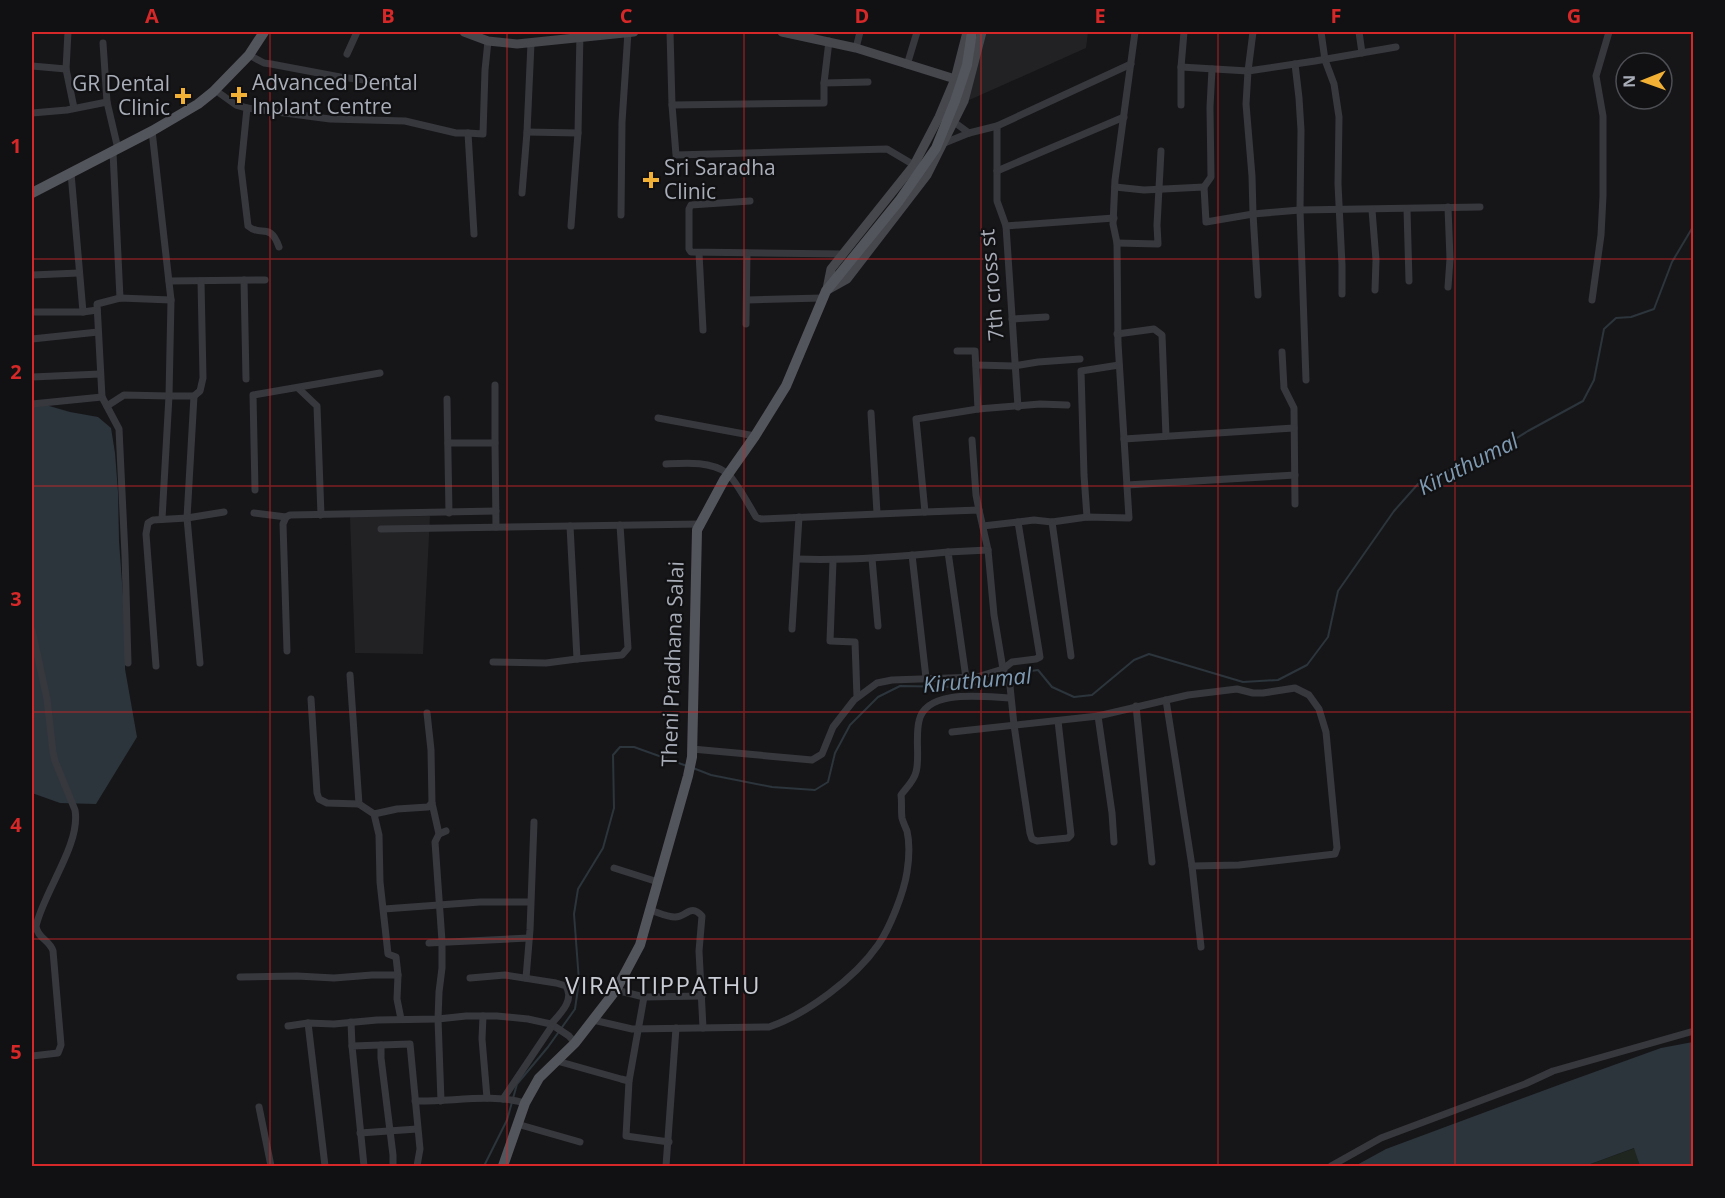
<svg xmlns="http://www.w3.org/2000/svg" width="1725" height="1198" font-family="'Open Sans',sans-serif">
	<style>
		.built { fill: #222225 }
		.green { fill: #1e261f }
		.water { fill: #2c353c }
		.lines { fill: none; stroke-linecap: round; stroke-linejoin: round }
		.stream { stroke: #2c353c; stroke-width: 2 }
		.street { stroke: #37383d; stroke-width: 7 }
		.secondary { stroke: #45474d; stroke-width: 9 }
		.primary { stroke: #53555c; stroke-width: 10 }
		.grid { fill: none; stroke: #d62828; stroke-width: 1.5; stroke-opacity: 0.55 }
		.poi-dot { fill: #f2b134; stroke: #111113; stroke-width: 2 }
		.labels { text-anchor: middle; stroke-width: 4.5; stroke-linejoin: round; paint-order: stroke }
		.poi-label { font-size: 21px; fill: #a8adb8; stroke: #111113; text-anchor: start }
		.street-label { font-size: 21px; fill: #a8adb8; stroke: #111113 }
		.water-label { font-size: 22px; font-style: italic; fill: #7f9bb3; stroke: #111113 }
		.quarter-label { font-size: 24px; letter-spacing: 1.5px; fill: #c9ccd4; stroke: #111113 }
		.neatline { fill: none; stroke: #d62828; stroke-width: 2 }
		.grid-label { font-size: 20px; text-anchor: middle; font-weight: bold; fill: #d62828 }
	</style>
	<rect width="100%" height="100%" fill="#161618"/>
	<g class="built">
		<polygon points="986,32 1088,32 1086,48 967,101"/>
		<polygon points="430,516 423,654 355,653 350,517"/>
	</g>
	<polygon class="green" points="1635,1148 1640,1166 1585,1166"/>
	<g class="water">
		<polygon points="32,401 70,412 98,417 111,428 115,453 118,492 119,541 125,624 125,669 137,737 96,804 60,803 32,793"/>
		<polygon points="1693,1042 1693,1166 1640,1166 1634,1148 1585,1166 1355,1166 1386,1149 1564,1083 1661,1048"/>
	</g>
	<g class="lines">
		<g class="stream">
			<polyline points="693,768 711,775 772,787 815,790 828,782 835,753 850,725 878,697 900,686 956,687 986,683 1017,673 1038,670 1052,687 1074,697 1092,695 1134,660 1149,654 1243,682 1278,680 1307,665 1328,637 1338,591 1394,511 1418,484 1449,470 1477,463 1528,431 1583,401 1594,380 1604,329 1616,318 1631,317 1654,309 1672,262 1694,225"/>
			<polyline points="484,1166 507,1120 517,1084 548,1047 575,1009 579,981 574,914 578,889 603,848 614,808 613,755 620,747 634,747 687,766"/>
		</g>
		<g class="street">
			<polyline points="68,32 66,69 74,108"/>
			<polyline points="670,32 672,105 824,103 824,83 868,82"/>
			<polyline points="1184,32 1181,67 1248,71 1253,32"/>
			<polyline points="1321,32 1325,60 1334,84 1339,117 1338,184 1342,265 1342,294"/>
			<polyline points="1359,32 1362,53"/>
			<polyline points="103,43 107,102 118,149"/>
			<polyline points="856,48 860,32"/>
			<polyline points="347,54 357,32"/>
			<polyline points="249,55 264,63 271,64 340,77 389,83"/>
			<polyline points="1295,64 1299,98 1301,130 1300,210 1306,380"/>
			<polyline points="907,65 917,32"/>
			<polyline points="32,66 66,69"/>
			<polyline points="1181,67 1181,105"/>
			<polyline points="824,83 829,41"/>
			<polyline points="215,90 236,105 247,108 330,119 405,121 456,133 468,133 474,234"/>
			<polyline points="672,105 676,155 887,149 914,165"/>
			<path d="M247,108L241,168L248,226C261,238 270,221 279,247"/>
			<polyline points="32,113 67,110 107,102"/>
			<polyline points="954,122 969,133"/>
			<polyline points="997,126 997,201 1006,226 1018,407"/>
			<polyline points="527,132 578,133"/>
			<polyline points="468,133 483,134 485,70 488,41"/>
			<polyline points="942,144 969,133 997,126 1131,64"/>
			<polyline points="113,152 120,298"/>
			<polyline points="997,171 1124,117"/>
			<polyline points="71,173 83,312"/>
			<polyline points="1115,187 1144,190 1204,187 1206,222 1253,214 1300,210 1480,207"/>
			<polyline points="1204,187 1211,177 1210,107 1212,69"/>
			<polyline points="522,193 527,132 531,43"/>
			<polyline points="750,201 691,205 689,209 689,249 691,252 843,254"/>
			<polyline points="1448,207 1450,259 1448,287"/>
			<polyline points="1407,209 1409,281"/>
			<polyline points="1372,210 1376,260 1375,290"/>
			<polyline points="621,215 622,122 628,32"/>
			<polyline points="571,226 578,133 580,32"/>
			<polyline points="1006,226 1114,218"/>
			<polyline points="1117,243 1158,244 1157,225 1161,151"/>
			<polyline points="699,253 703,330"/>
			<polyline points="32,275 79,273"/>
			<polyline points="244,280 246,379"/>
			<polyline points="169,281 265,280"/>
			<polyline points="1258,295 1253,214 1252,176 1246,104 1248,71 1315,61 1396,47"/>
			<polyline points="747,300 822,298"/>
			<polyline points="1592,300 1601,235 1603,196 1603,116 1596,76 1609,32"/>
			<polyline points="32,312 83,312 97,310"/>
			<polyline points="1012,319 1046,317"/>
			<polyline points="746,324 747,253"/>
			<polyline points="1117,334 1154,329 1162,335 1166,436"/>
			<polyline points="32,339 98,332"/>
			<polyline points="957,351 975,351 978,409"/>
			<polyline points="1282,352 1284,388 1294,408 1295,504"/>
			<polyline points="976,365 1014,366 1038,362 1080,359"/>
			<polyline points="32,377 100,374"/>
			<polyline points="495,385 495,443 496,527"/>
			<polyline points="298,388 317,406 321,515"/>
			<polyline points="194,396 187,518 200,663"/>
			<polyline points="102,397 97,304 120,298 171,300 152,131"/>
			<polyline points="447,399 449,513"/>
			<polyline points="32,404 102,397 119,429 125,555 128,663"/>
			<polyline points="107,406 124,395 169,396 171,300"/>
			<polyline points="871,413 877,513"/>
			<polyline points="658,418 755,436"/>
			<polyline points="1124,439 1294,428"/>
			<polyline points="972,440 976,495 979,510"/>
			<polyline points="448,443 495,443"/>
			<path d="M666,464C686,463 710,461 727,473C735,479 750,507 756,517L761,519L925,512L916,419L978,409L1040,404L1067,405"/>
			<polyline points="1127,485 1295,475"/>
			<polyline points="255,490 253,395 380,373"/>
			<polyline points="925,512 979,510 988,550 994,615 1003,669 1010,686 1014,725 1030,833 1032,839 1037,841 1068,838 1071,835 1058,721"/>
			<polyline points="254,513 286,517"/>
			<polyline points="1087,517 1084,475 1081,371 1119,365"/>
			<polyline points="162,519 169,396 194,396 200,391 203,378 201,281"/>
			<polyline points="1018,522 1034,520 1052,522 1087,517 1129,518 1118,343 1117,243 1113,224 1115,180 1135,32"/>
			<polyline points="1052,522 1071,656"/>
			<polyline points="381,529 700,524"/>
			<polyline points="912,555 926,678"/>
			<path d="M797,559C847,561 897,557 948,552"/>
			<polyline points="872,559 878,626"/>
			<polyline points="833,561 830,641 855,642 857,697"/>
			<polyline points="792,629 799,517"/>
			<path d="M32,630L47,699L53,752L55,761L75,810C81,844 44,891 36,926C37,938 50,940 53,951L61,1045L58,1053L32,1056"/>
			<polyline points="287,651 283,524 286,517 290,515 496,511"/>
			<polyline points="577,659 622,655 628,648 620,525"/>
			<polyline points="493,662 546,663 577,659 570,526"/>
			<polyline points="156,666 146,534 148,523 153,520 187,518 224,512"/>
			<polyline points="350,675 359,804 374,814"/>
			<polyline points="966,678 948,552 988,550"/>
			<polyline points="311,699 317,793 319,799 327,803 359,804"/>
			<polyline points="1166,700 1192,866 1201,947"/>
			<polyline points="1136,706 1152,862"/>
			<polyline points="1098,716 1112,813 1114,842"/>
			<polyline points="952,732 1098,716 1188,695 1237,689 1253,693 1263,693 1295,688 1309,695 1319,709 1326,732 1337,848 1335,854 1239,865 1192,866"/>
			<polyline points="692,749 812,760 822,754 833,727 854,700 877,683 892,680 977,677 1003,669 1012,662 1036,659 1040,657 1018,522 983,526"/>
			<polyline points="432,803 439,834"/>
			<polyline points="614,868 658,882"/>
			<polyline points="384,909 480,902 530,902"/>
			<path d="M650,910C657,912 667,917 675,917C687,917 690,903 702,916L699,951L703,1028"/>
			<polyline points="429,943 529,938"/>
			<polyline points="240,977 297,976 334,978 372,975 398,975"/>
			<path d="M470,978L505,975L556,983L566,986C575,1000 560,1014 551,1024"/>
			<polyline points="526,978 530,930 534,822"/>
			<polyline points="616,990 644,997 702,996"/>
			<polyline points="483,1016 482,1039 487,1098"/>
			<polyline points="401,1019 397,999 398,975 396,957 388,954 380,882 379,835 374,814 397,809 428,807 432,803 431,750 427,713"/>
			<path d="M593,1020L632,1029L769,1027C807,1014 855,978 878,945C890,928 904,892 907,872C909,859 910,844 907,831C905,826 903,822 902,818C901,810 902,802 901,795C906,788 914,781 916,772C920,759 915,737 919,721C926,688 985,697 1010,698"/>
			<polyline points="351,1022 352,1046"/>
			<polyline points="308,1023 325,1166"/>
			<polyline points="288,1026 308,1023 334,1024 377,1020 438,1019 466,1016 497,1016 528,1019 551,1024 569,1036 575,1043"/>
			<polyline points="381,1045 381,1058 393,1155 393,1166"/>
			<polyline points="557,1061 621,1079 629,1081 644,997"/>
			<polyline points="629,1081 626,1136 669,1142"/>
			<polyline points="503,1099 552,1026"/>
			<path d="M415,1101C452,1102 490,1093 525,1103"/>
			<polyline points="441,1101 438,1019 439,992 442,968 442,941 435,842 439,834 446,831"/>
			<polyline points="259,1107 271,1166"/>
			<polyline points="517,1124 580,1142"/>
			<polyline points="360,1133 417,1129"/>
			<polyline points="364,1166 352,1046 410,1044 420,1149 417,1166"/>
			<polyline points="666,1166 676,1028"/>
			<polyline points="1331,1166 1381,1138 1525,1084 1553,1071 1694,1031"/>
		</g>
		<g class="secondary">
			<polyline points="464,32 488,41 517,44 634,32"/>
			<polyline points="782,32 856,48 955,79"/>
			<polyline points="827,289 831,269 914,165 939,117 955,79 967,32"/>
			<polyline points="829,289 847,279 927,175 964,101 982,32"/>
		</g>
		<g class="primary">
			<polyline points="32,193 152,131 198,104 213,92 249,55 264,32"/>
			<polyline points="503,1166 525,1103 539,1078 575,1043 616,990 640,945 688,776 692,757 697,530 724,480 755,436 786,386 826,291 899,201 936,148 955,101 967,65 972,32"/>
		</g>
	</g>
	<path class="grid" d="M270,32V1166M507,32V1166M744,32V1166M981,32V1166M1218,32V1166M1455,32V1166M32,259H1694M32,486H1694M32,712H1694M32,939H1694"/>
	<g class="poi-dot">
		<path d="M236 86h6v6h6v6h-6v6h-6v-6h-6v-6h6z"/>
		<path d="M180 87h6v6h6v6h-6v6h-6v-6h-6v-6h6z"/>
		<path d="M648 171h6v6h6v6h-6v6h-6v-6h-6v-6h6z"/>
	</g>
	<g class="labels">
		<g class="poi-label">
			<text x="252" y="90">Advanced Dental<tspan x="252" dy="24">Inplant Centre</tspan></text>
			<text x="170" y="91" text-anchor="end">GR Dental<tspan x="170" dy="24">Clinic</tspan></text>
			<text x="664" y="175">Sri Saradha<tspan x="664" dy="24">Clinic</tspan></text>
		</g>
		<g class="street-label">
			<text transform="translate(992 285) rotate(-95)" y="7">7th cross st</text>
			<text transform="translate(673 664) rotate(-88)" y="7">Theni Pradhana Salai</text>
		</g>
		<g class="water-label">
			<text transform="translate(1468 464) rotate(-27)" y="8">Kiruthumal</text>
			<text transform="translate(977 680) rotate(-5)" y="8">Kiruthumal</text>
		</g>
		<g class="quarter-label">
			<text x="663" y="994">VIRATTIPPATHU</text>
		</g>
	</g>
	<rect width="1725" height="1198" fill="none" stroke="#111113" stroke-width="66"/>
	<g transform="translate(1644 81) rotate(269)"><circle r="28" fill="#111113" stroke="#4d4f55" stroke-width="1.5"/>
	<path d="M0-4.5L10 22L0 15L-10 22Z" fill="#f2b134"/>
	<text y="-9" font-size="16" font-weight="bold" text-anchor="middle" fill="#a8adb8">N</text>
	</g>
	<rect x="33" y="33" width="1659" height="1132" class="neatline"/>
	<g class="grid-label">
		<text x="152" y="23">A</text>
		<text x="388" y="23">B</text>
		<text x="626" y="23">C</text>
		<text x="862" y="23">D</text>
		<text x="1100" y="23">E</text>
		<text x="1336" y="23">F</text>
		<text x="1574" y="23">G</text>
		<text x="16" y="153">1</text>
		<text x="16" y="379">2</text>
		<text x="16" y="606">3</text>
		<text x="16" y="832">4</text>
		<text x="16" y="1059">5</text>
	</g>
</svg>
